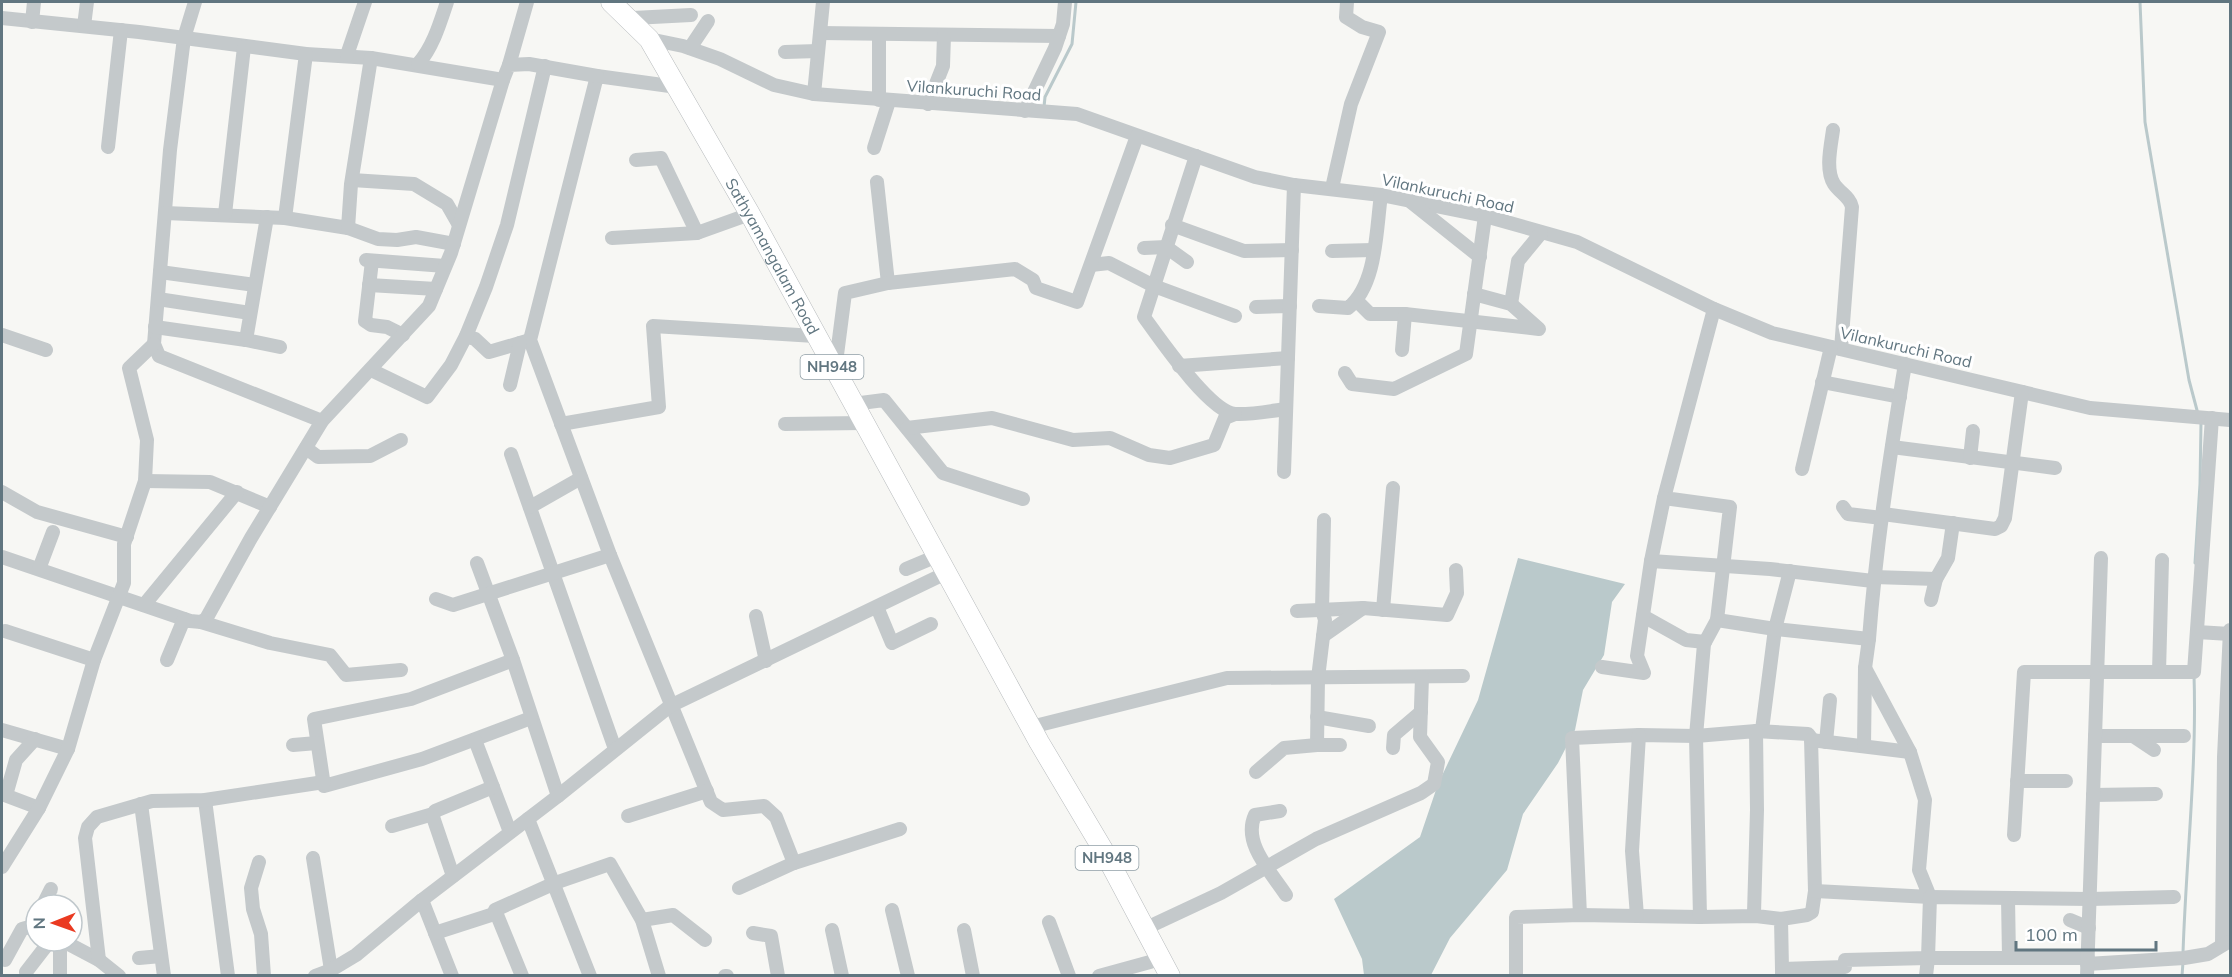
<svg xmlns="http://www.w3.org/2000/svg" width="2232" height="977" font-family="Mulish,sans-serif">
	<style>
		.water { fill: #bac9cb }
		.lines { fill: none; stroke-linecap: round; stroke-linejoin: round }
		.stream { stroke: #bac9cb; stroke-width: 3 }
		.highway-casing { stroke: #b7bbbd; stroke-width: 21 }
		.minor { stroke: #c4c9cb; stroke-width: 14 }
		.highway { stroke: #fff; stroke-width: 20 }
		.labels { text-anchor: middle; stroke-width: 6; stroke-linejoin: round; paint-order: stroke }
		.shield { fill: #fff; stroke: #909fa6; stroke-width: 1.5 }
		.shield-label { font-size: 15px; font-weight: bold; fill: #617680 }
		.street-label { font-size: 16px; fill: #617680; stroke: #fff }
	</style>
	<rect width="100%" height="100%" fill="#f7f7f4"/>
	<polygon class="water" points="1518,558 1625,584 1612,602 1604,655 1583,690 1575,730 1558,763 1523,814 1507,870 1450,938 1431,975 1364,975 1362,959 1334,899 1420,837 1438,784 1478,700"/>
	<g class="lines">
		<g class="stream">
			<polyline points="2140,2 2145,122 2189,380 2198,414"/>
			<polyline points="1044,107 1045,97 1072,44 1076,2"/>
			<polyline points="2195,563 2200,484 2201,423"/>
			<path d="M2183,953C2186,860 2197,768 2194,675"/>
			<polyline points="2182,976 2183,962"/>
		</g>
		<defs>
			<g id="highway">
				<path id="s1" d="M611,2L649,39L750,214L1039,742L1102,848L1170,976"/>
			</g>
		</defs>
		<use href="#highway" class="highway-casing"/>
		<g class="minor">
			<polyline points="195,2 184,38 170,150 154,344 159,356 322,421"/>
			<polyline points="2,18 139,32 306,54 371,58 503,80"/>
			<polyline points="633,18 691,15"/>
			<polyline points="32,22 34,2"/>
			<polyline points="84,26 87,2"/>
			<polyline points="820,33 1059,36"/>
			<polyline points="879,34 879,100"/>
			<polyline points="649,39 683,46 720,59 774,85 814,94 1077,114 1255,177 1294,185 1381,195 1485,216 1577,242 1714,309 1772,333 2090,408 2230,420"/>
			<polyline points="690,48 708,21"/>
			<polyline points="785,52 818,51"/>
			<polyline points="347,55 365,2"/>
			<path d="M418,64C433,47 440,23 447,2"/>
			<polyline points="509,65 527,2"/>
			<polyline points="677,87 597,76 530,340 610,555 711,802 723,810 764,806 776,817 794,863"/>
			<polyline points="814,94 823,2"/>
			<polyline points="928,104 943,66 944,35"/>
			<polyline points="1025,111 1055,48 1063,24 1065,2"/>
			<path d="M1833,130C1831,145 1825,170 1834,184C1840,193 1850,197 1852,207L1841,349"/>
			<polyline points="108,147 121,30"/>
			<polyline points="874,148 889,101"/>
			<path d="M1196,156L1144,317C1160,339 1209,411 1235,414C1251,415 1270,411 1286,409"/>
			<polyline points="636,160 661,158 697,233"/>
			<polyline points="352,180 414,184 447,204 459,225"/>
			<polyline points="877,182 888,283"/>
			<polyline points="1332,188 1351,104 1379,32 1362,27 1346,17 1347,2"/>
			<polyline points="1411,202 1480,257"/>
			<polyline points="165,213 285,218 348,228 351,184 371,58"/>
			<polyline points="225,214 244,47"/>
			<polyline points="285,218 306,54"/>
			<polyline points="1172,225 1244,251 1292,250"/>
			<polyline points="348,228 378,239 397,240 416,237 454,244"/>
			<polyline points="612,238 697,233 750,214"/>
			<polyline points="1144,248 1166,247 1187,262"/>
			<polyline points="1332,251 1373,250"/>
			<polyline points="366,260 445,266"/>
			<polyline points="372,261 365,321 371,325 387,327 403,335"/>
			<polyline points="1091,265 1109,263 1154,286 1235,316"/>
			<polyline points="160,272 255,285"/>
			<polyline points="369,285 436,289"/>
			<polyline points="158,299 250,313"/>
			<polyline points="1357,301 1370,314 1405,314 1539,329 1511,304 1474,294"/>
			<polyline points="1511,304 1518,261 1541,233"/>
			<path d="M1319,306L1348,308C1377,285 1376,230 1381,195"/>
			<polyline points="1256,307 1290,306"/>
			<polyline points="1714,309 1664,498 1730,507 1717,620"/>
			<polyline points="155,327 246,340 280,347"/>
			<polyline points="2,335 46,350"/>
			<polyline points="466,336 475,339 489,352 530,340"/>
			<polyline points="246,340 267,217"/>
			<polyline points="1402,350 1405,314"/>
			<polyline points="1179,366 1288,358"/>
			<polyline points="371,370 427,397 451,365 466,336 486,287 507,225 545,66"/>
			<polyline points="835,370 845,293 888,283 1015,269 1033,280 1036,288 1077,302 1137,136"/>
			<polyline points="1345,373 1352,384 1394,389 1466,354 1485,216"/>
			<polyline points="1822,382 1900,397"/>
			<polyline points="510,385 520,343"/>
			<polyline points="853,404 884,400 943,473 1023,499"/>
			<polyline points="561,424 659,407 653,326 815,336"/>
			<polyline points="785,424 863,423"/>
			<polyline points="907,428 992,418 1073,440 1110,438 1149,455 1170,458 1214,445 1225,418 1235,414"/>
			<polyline points="1892,447 2055,468"/>
			<polyline points="306,448 318,457 370,456 401,440"/>
			<polyline points="511,454 615,749"/>
			<polyline points="1970,458 1973,431"/>
			<polyline points="1802,469 1831,347"/>
			<polyline points="1284,472 1294,185"/>
			<polyline points="145,481 210,482 270,507"/>
			<polyline points="2,492 37,512 127,537"/>
			<polyline points="530,507 581,478"/>
			<polyline points="1843,507 1848,514 1882,518"/>
			<polyline points="1883,514 1995,529 2001,526 2005,518 2022,392"/>
			<polyline points="2,557 190,621 201,622 206,619 251,538 322,421 429,306 451,253 503,80 509,65 529,64 597,76"/>
			<polyline points="1651,561 1770,569 1873,581"/>
			<polyline points="477,563 513,660 558,796"/>
			<polyline points="39,569 53,532"/>
			<polyline points="906,569 937,556"/>
			<polyline points="1874,577 1936,579"/>
			<polyline points="436,599 453,605 610,555"/>
			<polyline points="1931,600 1936,579 1948,558 1953,523"/>
			<polyline points="144,605 237,492"/>
			<polyline points="877,607 892,643 931,624"/>
			<polyline points="1383,610 1393,488"/>
			<polyline points="1297,611 1363,608 1447,615 1457,593 1456,570"/>
			<polyline points="756,616 766,661"/>
			<polyline points="1643,616 1686,640 1705,642"/>
			<polyline points="201,622 270,643 330,655 346,675 401,670"/>
			<polyline points="5,631 94,660"/>
			<polyline points="2197,632 2230,634"/>
			<polyline points="1323,636 1363,608"/>
			<polyline points="167,660 184,619"/>
			<polyline points="513,660 411,699 314,719 324,786 422,759 531,718"/>
			<polyline points="1602,667 1644,673 1637,656 1651,561 1664,498"/>
			<polyline points="2159,672 2162,560"/>
			<polyline points="1317,717 1369,726"/>
			<polyline points="1031,727 1227,678 1463,676"/>
			<polyline points="2,730 68,749"/>
			<polyline points="1762,730 1775,629 1790,571"/>
			<polyline points="1756,731 1808,734 1811,738 1815,891 1812,912 1807,915 1781,919"/>
			<polyline points="2095,736 2184,736"/>
			<polyline points="2133,736 2154,750"/>
			<polyline points="475,740 510,832"/>
			<polyline points="1811,740 1910,752"/>
			<polyline points="1826,742 1830,700"/>
			<polyline points="293,745 317,743"/>
			<polyline points="1317,745 1318,678 1325,620 1322,610 1324,520"/>
			<polyline points="1864,746 1865,668 1869,639"/>
			<polyline points="1393,748 1394,735 1421,712"/>
			<polyline points="1256,772 1284,748 1317,745 1340,745"/>
			<polyline points="2017,781 2066,781"/>
			<polyline points="2,794 39,808"/>
			<polyline points="6,795 16,760 35,739"/>
			<polyline points="2093,795 2156,794"/>
			<polyline points="205,800 228,976"/>
			<polyline points="141,804 164,976"/>
			<path d="M1280,811L1255,815C1242,843 1271,872 1286,895"/>
			<polyline points="628,816 707,791"/>
			<polyline points="528,819 590,976"/>
			<polyline points="392,826 433,814"/>
			<polyline points="2014,835 2024,672 2194,672 2212,418"/>
			<polyline points="313,858 331,970"/>
			<polyline points="259,862 251,888 253,909 261,934 264,976"/>
			<polyline points="2,867 39,808 68,749 94,660 124,583 124,544 145,481 147,440 129,368 154,344"/>
			<polyline points="453,876 433,817 435,811 493,787"/>
			<polyline points="739,888 794,863 900,829"/>
			<polyline points="1815,891 1930,897 1919,870 1925,800 1910,752 1865,668"/>
			<polyline points="2008,898 2009,958"/>
			<polyline points="422,900 452,976"/>
			<polyline points="43,905 51,889"/>
			<polyline points="892,910 908,976"/>
			<path d="M1580,915L1572,738L1639,735L1696,736L1704,644L1717,620L1775,629L1869,639C1876,546 1890,455 1905,364"/>
			<polyline points="1637,916 1700,917"/>
			<polyline points="1756,916 1700,917 1696,736 1756,731 1757,810 1754,913 1756,916 1781,919 1782,969"/>
			<polyline points="642,920 673,915 705,940"/>
			<polyline points="2070,920 2089,928"/>
			<polyline points="1049,922 1069,976"/>
			<polyline points="1144,929 1221,893 1316,839 1421,793 1434,784 1438,762 1420,737 1422,677"/>
			<polyline points="832,930 842,976"/>
			<polyline points="964,930 973,976"/>
			<polyline points="435,933 497,913"/>
			<polyline points="753,933 771,936 778,976"/>
			<polyline points="63,941 99,960 119,976"/>
			<polyline points="2222,945 2224,757 2230,630"/>
			<polyline points="2,957 5,960 22,929 33,926 36,927"/>
			<polyline points="139,958 161,956"/>
			<polyline points="99,960 85,838 88,827 97,817 152,801 205,800 324,782"/>
			<polyline points="2087,964 2184,958 2208,954 2228,942"/>
			<polyline points="26,972 50,941"/>
			<polyline points="60,976 60,941"/>
			<polyline points="315,976 331,970 356,955 422,900 558,796 670,706 946,573"/>
			<polyline points="522,976 495,910 555,883 610,864 642,920 659,976"/>
			<polyline points="725,976 727,976"/>
			<polyline points="1099,976 1150,962"/>
			<polyline points="1516,976 1516,917 1580,915 1637,916 1632,851 1639,735"/>
			<polyline points="1782,976 1782,969 1845,967 1845,960 1928,958 1930,897 2090,899 2174,897"/>
			<polyline points="1926,976 1928,958 2088,958"/>
			<polyline points="2087,976 2101,558"/>
		</g>
		<use href="#highway" class="highway"/>
	</g>
	<g class="labels">
		<g class="shield">
			<rect x="800.5" y="355" width="63" height="24" rx="4.5"/>
			<rect x="1075.5" y="846" width="63" height="24" rx="4.5"/>
		</g>
		<g class="shield-label">
			<text x="832" y="372">NH948</text>
			<text x="1107" y="863">NH948</text>
		</g>
		<g class="street-label">
			<text transform="translate(974 90) rotate(4)" y="6">Vilankuruchi Road</text>
			<text transform="translate(1448 193) rotate(12)" y="6">Vilankuruchi Road</text>
			<text dy="6" stroke="none"><textPath href="#s1" startOffset="303">Sathyamangalam Road</textPath></text>
			<text transform="translate(1906 347) rotate(13)" y="6">Vilankuruchi Road</text>
		</g>
	</g>
	<rect width="2232" height="977" fill="none" stroke="#617680" stroke-width="6"/>
	<g transform="translate(54 923) rotate(269)"><circle r="28" fill="#ffffff" stroke="#c0c8cc" stroke-width="1.5"/>
	<path d="M0-4.5L10 22L0 15L-10 22Z" fill="#ea3a21"/>
	<text y="-9" font-size="16" font-weight="bold" text-anchor="middle" fill="#617680">N</text>
	</g>
	<path d="M2016 941v9h140v-9" fill="none" stroke="#617680" stroke-width="3"/>
	<text x="2025" y="941" font-size="18" fill="#617680" stroke="#ffffff" stroke-width="4.5" paint-order="stroke">100 m</text>
</svg>
